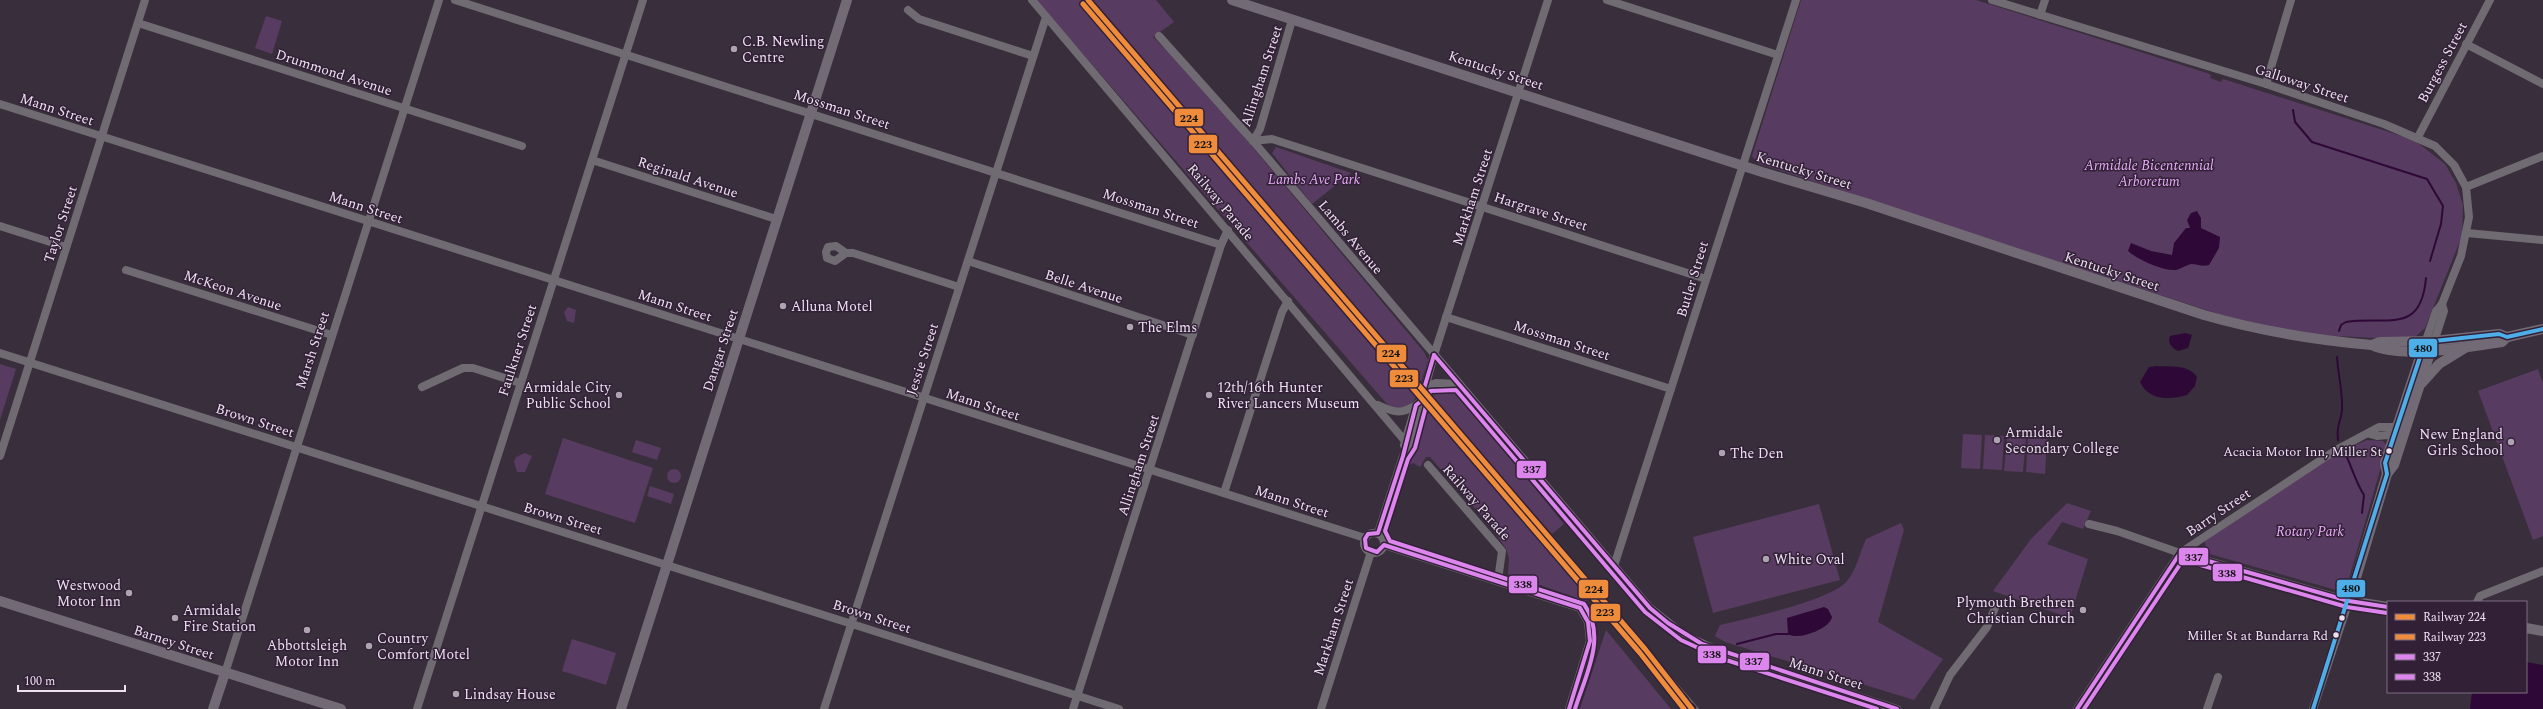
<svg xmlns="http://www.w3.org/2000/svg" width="2543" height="709" font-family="Spectral,serif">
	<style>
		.green { fill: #583b60 }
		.water { fill: #2e0937 }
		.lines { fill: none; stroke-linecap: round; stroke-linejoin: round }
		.stream { stroke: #2e0937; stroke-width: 2 }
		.minor { stroke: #706b72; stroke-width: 8 }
		.major { stroke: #726b75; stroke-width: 10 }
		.rail-casing { stroke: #6f6870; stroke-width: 3.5 }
		.rail { stroke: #322037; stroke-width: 2; stroke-dasharray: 6; stroke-linecap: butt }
		.bus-1-casing { stroke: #322037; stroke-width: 7 }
		.bus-2-casing { stroke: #322037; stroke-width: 7 }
		.bus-3-casing { stroke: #322037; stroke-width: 7 }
		.bus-1 { stroke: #dc86ed; stroke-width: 4 }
		.bus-2 { stroke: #dc86ed; stroke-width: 4 }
		.bus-3 { stroke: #4daee8; stroke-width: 4 }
		.rail-1-casing { stroke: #322037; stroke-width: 8 }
		.rail-2-casing { stroke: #322037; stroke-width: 8 }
		.rail-1 { stroke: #ef8c3c; stroke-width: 5 }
		.rail-2 { stroke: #ef8c3c; stroke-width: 5 }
		.poi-dot { fill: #aea3b1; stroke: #322037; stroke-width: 1.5 }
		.bus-dot { fill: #ede1f0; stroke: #322037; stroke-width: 1.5 }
		.labels { text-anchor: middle; stroke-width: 3; stroke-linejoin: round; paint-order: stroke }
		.bus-label { font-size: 13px; fill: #ede1f0; stroke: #322037; text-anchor: end }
		.poi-label { font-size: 14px; fill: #ede1f0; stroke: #322037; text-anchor: start }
		.street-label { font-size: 14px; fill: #ede1f0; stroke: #322037 }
		.park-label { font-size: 14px; font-style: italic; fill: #e9adf8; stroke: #322037 }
		.line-badge { stroke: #322037; stroke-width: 1.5 }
		.pale-badge-label { font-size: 11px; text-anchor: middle; font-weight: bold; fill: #111 }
	</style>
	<rect width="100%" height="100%" fill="#392f3c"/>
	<g class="green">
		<path d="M1036,0H1081L1194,128L1418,393C1412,407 1402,412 1387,404Z"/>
		<polygon points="1093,0 1156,0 1174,22 1153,37 1198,82 1424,352 1428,360 1421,383"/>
		<polygon points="1801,0 1976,0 2207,73 2211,75 2210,78 2221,82 2223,79 2414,140 2445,164 2456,183 2463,205 2462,236 2425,328 2414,338 2376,338 2316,335 2246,323 1757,163 1752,156"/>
		<polygon points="266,16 282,21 272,54 255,48"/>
		<polygon points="1276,147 1351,173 1312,204 1272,153"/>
		<polygon points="568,307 576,310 574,323 567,321 564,312"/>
		<polygon points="0,364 16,369 0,420"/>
		<polygon points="2538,369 2543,383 2543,536 2533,540 2478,391"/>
		<polygon points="1445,387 1456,391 1564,524 1552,534 1430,396 1436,389"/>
		<polygon points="1427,399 1572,572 1590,598 1584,603 1574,597 1520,578 1514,580 1508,574 1509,558 1506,549 1493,529 1430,457 1426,457 1420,467 1413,463 1409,465"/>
		<polygon points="1963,434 1982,435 1980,469 1961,468"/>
		<polygon points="1985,435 2004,436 2002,470 1983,469"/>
		<polygon points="2007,437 2026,438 2023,472 2004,471"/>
		<polygon points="563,438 653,468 635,523 545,494"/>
		<polygon points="2028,438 2047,439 2045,474 2026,472"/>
		<polygon points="636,440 661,448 657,460 632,452"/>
		<polygon points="2367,440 2383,441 2387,446 2346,589 2336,590 2206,553 2205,541 2336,453"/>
		<polygon points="525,453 532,456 525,472 517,472 514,462 516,457"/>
		<circle cx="674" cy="476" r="7"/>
		<polygon points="650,486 674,494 671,504 647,496"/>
		<polygon points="2067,503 2091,511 2083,529 2062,522 2047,544 2088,559 2070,618 1993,591 2031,539"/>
		<polygon points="1819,504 1840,580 1713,613 1693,537"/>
		<path d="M1901,523L1904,530L1878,622L1943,659L1914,700L1725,642L1715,636L1720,625C1746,619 1832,600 1847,581C1856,571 1860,552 1866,539Z"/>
		<polygon points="1606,630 1671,709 1580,709"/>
		<polygon points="572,639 616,653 606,685 562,671"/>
	</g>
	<g class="water">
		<path d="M2197,211L2201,218V228L2220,237L2219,248L2209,265C2202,267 2197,264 2191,264C2186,265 2181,269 2176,270C2163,271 2138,260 2128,251L2131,243L2151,251L2172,255L2174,243L2186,228H2190L2187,220L2191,213Z"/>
		<path d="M2185,333L2192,335L2188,348L2178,351C2172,348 2167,343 2170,336Z"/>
		<path d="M2157,366C2172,367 2188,364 2197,377L2195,386L2187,395C2170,400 2149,401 2140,382L2149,367Z"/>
		<path d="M1824,607L1828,609L1832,617C1830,629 1797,641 1788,634L1787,618Z"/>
		<polygon points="2526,662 2543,665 2543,709 2470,709 2472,692 2526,692"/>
	</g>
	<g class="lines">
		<g class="stream">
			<polyline points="2293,110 2295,122 2312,142 2427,179 2443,206 2441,224 2430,261"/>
			<path d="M2339,331L2341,325L2346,322C2388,316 2421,335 2426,278"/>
			<path d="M2337,357C2338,375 2343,392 2342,410C2341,423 2336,423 2338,440"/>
			<path d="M2345,453C2352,467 2355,481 2364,495L2362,513"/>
			<polyline points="1737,644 1776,634 1788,634"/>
		</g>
		<g class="minor">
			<polyline points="455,0 1221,245"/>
			<polyline points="1032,0 1405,441"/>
			<polyline points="1607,0 1778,55"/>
			<polyline points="1992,0 2266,84 2384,124 2435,146 2454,165 2466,187 2469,217 2461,256 2442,304 2436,311 2424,346"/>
			<polyline points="908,10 919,19 1033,56"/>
			<polyline points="2040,15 2045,0"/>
			<polyline points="138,23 522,146"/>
			<polyline points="1159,36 1253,141 1650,608 1684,635 1723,653 1897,709"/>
			<polyline points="2466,44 2543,84"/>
			<polyline points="2266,84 2291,0"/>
			<polyline points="0,104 1365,538"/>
			<polyline points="2418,137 2490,0"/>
			<polyline points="1253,141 1272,139 1706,279"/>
			<polyline points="1253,141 1260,129 1292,20"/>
			<polyline points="592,160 776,219"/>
			<polyline points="2466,187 2543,156"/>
			<polyline points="0,226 66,247"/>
			<polyline points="2467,233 2543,240"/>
			<polyline points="846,253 835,261 827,258 826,252 828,247 836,246 846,253 853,253 959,287"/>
			<polyline points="968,261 1193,335"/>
			<polyline points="126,270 332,335"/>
			<polyline points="1446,317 1671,389"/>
			<polyline points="2433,345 2444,311 2442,304"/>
			<polyline points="0,353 1119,709"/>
			<polyline points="1425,386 1436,383 1459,384"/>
			<polyline points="422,387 463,368 473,368 520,383"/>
			<path d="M1378,405C1393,412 1401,415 1416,405"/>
			<polyline points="2370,434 2377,436 2399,434"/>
			<polyline points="1404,445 1416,405 1420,402"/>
			<polyline points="0,456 145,0"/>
			<polyline points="1428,465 1502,551 1498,580"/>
			<polyline points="1224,493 1282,312 1288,301"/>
			<polyline points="2089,524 2117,531 2180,553 2349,601 2313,709"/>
			<circle cx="1374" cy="543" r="10"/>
			<polyline points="1378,533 1403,456 1409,446 1434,355 1548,0"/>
			<polyline points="1384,545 1580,608 1588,622 1590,641 1569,709"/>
			<polyline points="1614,566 1796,0"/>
			<polyline points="2477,602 2480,596 2485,594 2543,571"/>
			<polyline points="225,673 439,0"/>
			<polyline points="417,709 643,0"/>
			<polyline points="824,709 1046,17"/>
			<polyline points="1073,709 1221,245 1228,230"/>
			<polyline points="1321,709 1371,552"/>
			<polyline points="1934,709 1950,675 1987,627 1995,608"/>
			<polyline points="2077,709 2180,553 2336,450 2379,427 2402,427"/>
			<polyline points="2207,709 2218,677"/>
		</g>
		<g class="major">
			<path d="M1232,0L1762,172L1866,203L2204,315C2260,331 2314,340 2372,345C2399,359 2471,347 2502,342L2507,337"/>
			<polyline points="2372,345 2380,342 2434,341 2499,334 2507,337 2543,329"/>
			<polyline points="2422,383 2439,364 2465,348"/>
			<polyline points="2387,474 2385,463 2422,351"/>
			<polyline points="0,601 341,709"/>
			<polyline points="2388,607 2349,601 2387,474 2394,465 2431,350"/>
			<polyline points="2526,628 2543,631"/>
			<polyline points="213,709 225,673"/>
			<polyline points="621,709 847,0"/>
		</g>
		<defs>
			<polyline id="rail" points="1645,649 1697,709"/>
		</defs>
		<use href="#rail" class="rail-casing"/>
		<use href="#rail" class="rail"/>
		<defs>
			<g id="bus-1">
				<polyline points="1434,355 1650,608 1668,623 1702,644 1897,709"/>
				<polyline points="1434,355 1420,402 1416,405 1403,456 1378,533 1368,534 1365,539 1366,548 1377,552 1384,545 1580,608 1588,622 1590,641 1569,709"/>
				<polyline points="2077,709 2180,553 2349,601 2388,607"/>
			</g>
			<g id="bus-2">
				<path d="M1575,709C1586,674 1607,637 1584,604L1390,541L1385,531L1408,459L1415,448L1430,391L1456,390L1645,612L1681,640L1720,658L1877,709"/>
				<polyline points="2084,709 2183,560 2347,607 2387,613"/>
			</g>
			<polyline id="bus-3" points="2313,709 2387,474 2385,463 2425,342 2499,334 2507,337 2543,329"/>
		</defs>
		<use href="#bus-1" class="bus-1-casing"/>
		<use href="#bus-2" class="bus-2-casing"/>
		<use href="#bus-3" class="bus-3-casing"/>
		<use href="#bus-1" class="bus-1"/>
		<use href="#bus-2" class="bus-2"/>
		<use href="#bus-3" class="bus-3"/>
		<defs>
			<polyline id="rail-1" points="1088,0 1645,649 1692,709"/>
			<polyline id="rail-2" points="1083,4 1640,653 1684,709"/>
		</defs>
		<use href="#rail-1" class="rail-1-casing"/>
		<use href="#rail-2" class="rail-2-casing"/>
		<use href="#rail-1" class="rail-1"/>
		<use href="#rail-2" class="rail-2"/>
	</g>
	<g class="poi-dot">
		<circle cx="734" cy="49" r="4"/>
		<circle cx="783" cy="306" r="4"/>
		<circle cx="1130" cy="327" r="4"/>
		<circle cx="619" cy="395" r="4"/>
		<circle cx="1209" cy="395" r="4"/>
		<circle cx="1997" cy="440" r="4"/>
		<circle cx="2511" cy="442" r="4"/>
		<circle cx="1722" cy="453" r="4"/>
		<circle cx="1766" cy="559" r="4"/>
		<circle cx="129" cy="593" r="4"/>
		<circle cx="2083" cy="610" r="4"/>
		<circle cx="175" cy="618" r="4"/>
		<circle cx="307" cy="630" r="4"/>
		<circle cx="369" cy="646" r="4"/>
		<circle cx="456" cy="694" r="4"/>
	</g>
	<g class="bus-dot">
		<circle cx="2389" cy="451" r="3.5"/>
		<circle cx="2342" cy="618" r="3.5"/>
		<circle cx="2336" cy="635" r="3.5"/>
	</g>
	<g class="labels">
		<g class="bus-label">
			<text x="2382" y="456">Acacia Motor Inn, Miller St</text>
			<text x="2328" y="640">Miller St at Bundarra Rd</text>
		</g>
		<g class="poi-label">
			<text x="742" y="46">C.B. Newling<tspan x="742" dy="16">Centre</tspan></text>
			<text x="791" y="311">Alluna Motel</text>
			<text x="1138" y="332">The Elms</text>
			<text x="611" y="392" text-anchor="end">Armidale City<tspan x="611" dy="16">Public School</tspan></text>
			<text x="1217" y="392">12th/16th Hunter<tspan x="1217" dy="16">River Lancers Museum</tspan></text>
			<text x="2005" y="437">Armidale<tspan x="2005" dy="16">Secondary College</tspan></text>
			<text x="2503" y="439" text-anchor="end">New England<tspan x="2503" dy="16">Girls School</tspan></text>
			<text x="1730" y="458">The Den</text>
			<text x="1774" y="564">White Oval</text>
			<text x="121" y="590" text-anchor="end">Westwood<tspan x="121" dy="16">Motor Inn</tspan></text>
			<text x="2075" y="607" text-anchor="end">Plymouth Brethren<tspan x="2075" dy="16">Christian Church</tspan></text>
			<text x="183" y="615">Armidale<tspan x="183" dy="16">Fire Station</tspan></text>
			<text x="377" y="643">Country<tspan x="377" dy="16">Comfort Motel</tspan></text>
			<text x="307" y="650" text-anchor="middle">Abbottsleigh<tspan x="307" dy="16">Motor Inn</tspan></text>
			<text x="464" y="699">Lindsay House</text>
		</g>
		<g class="street-label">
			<text transform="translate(2442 62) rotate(-62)" y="5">Burgess Street</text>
			<text transform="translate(1496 70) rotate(18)" y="5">Kentucky Street</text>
			<text transform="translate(334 72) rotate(18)" y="5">Drummond Avenue</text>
			<text transform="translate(1261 76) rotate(-72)" y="5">Allingham Street</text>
			<text transform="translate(2302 83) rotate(18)" y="5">Galloway Street</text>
			<text transform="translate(57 109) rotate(18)" y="5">Mann Street</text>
			<text transform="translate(842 109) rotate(18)" y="5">Mossman Street</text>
			<text transform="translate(1804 170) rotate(17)" y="5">Kentucky Street</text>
			<text transform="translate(688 177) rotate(18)" y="5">Reginald Avenue</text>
			<text transform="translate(1472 197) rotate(-72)" y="5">Markham Street</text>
			<text transform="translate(1221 202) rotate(50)" y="5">Railway Parade</text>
			<text transform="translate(366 207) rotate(18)" y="5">Mann Street</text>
			<text transform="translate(1151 208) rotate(18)" y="5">Mossman Street</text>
			<text transform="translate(1541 211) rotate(18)" y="5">Hargrave Street</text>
			<text transform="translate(60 224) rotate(-72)" y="5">Taylor Street</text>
			<text transform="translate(1351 237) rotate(50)" y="5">Lambs Avenue</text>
			<text transform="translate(2112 271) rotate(18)" y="5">Kentucky Street</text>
			<text transform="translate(1692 279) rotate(-73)" y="5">Butler Street</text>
			<text transform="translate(1084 286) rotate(18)" y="5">Belle Avenue</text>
			<text transform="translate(233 290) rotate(18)" y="5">McKeon Avenue</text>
			<text transform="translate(675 305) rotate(18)" y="5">Mann Street</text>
			<text transform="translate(1562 340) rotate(18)" y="5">Mossman Street</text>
			<text transform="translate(312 350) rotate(-72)" y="5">Marsh Street</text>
			<text transform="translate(517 350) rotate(-72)" y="5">Faulkner Street</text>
			<text transform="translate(720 350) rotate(-72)" y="5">Dangar Street</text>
			<text transform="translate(922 359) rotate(-72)" y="5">Jessie Street</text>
			<text transform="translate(983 404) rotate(18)" y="5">Mann Street</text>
			<text transform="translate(255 420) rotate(18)" y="5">Brown Street</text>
			<text transform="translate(1138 465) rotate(-72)" y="5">Allingham Street</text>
			<text transform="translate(1292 501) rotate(18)" y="5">Mann Street</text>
			<text transform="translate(1477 502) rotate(49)" y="5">Railway Parade</text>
			<text transform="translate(2218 512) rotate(-34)" y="5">Barry Street</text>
			<text transform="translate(563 518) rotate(17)" y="5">Brown Street</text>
			<text transform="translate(872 616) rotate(18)" y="5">Brown Street</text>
			<text transform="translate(1333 627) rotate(-72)" y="5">Markham Street</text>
			<text transform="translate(174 642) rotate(18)" y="5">Barney Street</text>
			<text transform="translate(1826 673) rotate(18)" y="5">Mann Street</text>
		</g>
		<g class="park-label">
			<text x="2149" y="170">Armidale Bicentennial<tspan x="2149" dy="16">Arboretum</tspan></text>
			<text x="1314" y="184">Lambs Ave Park</text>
			<text x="2310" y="536">Rotary Park</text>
		</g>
	</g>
	<g class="line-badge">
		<rect x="1174" y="108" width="30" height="19" rx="4" fill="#ef8c3c"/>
		<rect x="1188" y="134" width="30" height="20" rx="4" fill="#ef8c3c"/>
		<rect x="2408" y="338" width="30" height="20" rx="4" fill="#4daee8"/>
		<rect x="1376" y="344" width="31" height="19" rx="4" fill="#ef8c3c"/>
		<rect x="1389" y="369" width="30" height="19" rx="4" fill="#ef8c3c"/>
		<rect x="1516" y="460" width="31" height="19" rx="4" fill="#dc86ed"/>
		<rect x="2178" y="547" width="31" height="19" rx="4" fill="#dc86ed"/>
		<rect x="2212" y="563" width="31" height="19" rx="4" fill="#dc86ed"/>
		<rect x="1508" y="575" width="30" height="19" rx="4" fill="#dc86ed"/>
		<rect x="2336" y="579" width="30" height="19" rx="4" fill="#4daee8"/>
		<rect x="1578" y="579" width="31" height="20" rx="4" fill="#ef8c3c"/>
		<rect x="1590" y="603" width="31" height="19" rx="4" fill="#ef8c3c"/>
		<rect x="1697" y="645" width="30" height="19" rx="4" fill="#dc86ed"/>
		<rect x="1739" y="652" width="31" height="19" rx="4" fill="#dc86ed"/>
	</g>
	<g class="pale-badge-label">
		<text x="1189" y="122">224</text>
		<text x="1203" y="148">223</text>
		<text x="2423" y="352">480</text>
		<text x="1391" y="357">224</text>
		<text x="1404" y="382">223</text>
		<text x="1532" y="473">337</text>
		<text x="2194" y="561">337</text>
		<text x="2227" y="577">338</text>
		<text x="1523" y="588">338</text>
		<text x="2351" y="592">480</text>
		<text x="1594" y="593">224</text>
		<text x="1605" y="616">223</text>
		<text x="1712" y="658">338</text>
		<text x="1754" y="665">337</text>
	</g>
	<rect x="2387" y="601" width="140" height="92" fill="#322037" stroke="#7d6d81"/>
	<rect x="2395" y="614" width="20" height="6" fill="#ef8c3c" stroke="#7d6d81"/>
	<text x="2423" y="621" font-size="12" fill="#ede1f0">Railway 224</text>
	<rect x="2395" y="634" width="20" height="6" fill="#ef8c3c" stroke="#7d6d81"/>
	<text x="2423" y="641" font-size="12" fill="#ede1f0">Railway 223</text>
	<rect x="2395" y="654" width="20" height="6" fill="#dc86ed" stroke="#7d6d81"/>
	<text x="2423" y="661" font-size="12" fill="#ede1f0">337</text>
	<rect x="2395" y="674" width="20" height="6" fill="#dc86ed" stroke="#7d6d81"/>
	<text x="2423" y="681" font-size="12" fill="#ede1f0">338</text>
	<path d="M18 685v6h107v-6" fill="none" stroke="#ede1f0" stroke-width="2"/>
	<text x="24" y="685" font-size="12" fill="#ede1f0" stroke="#322037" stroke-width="3" paint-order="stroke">100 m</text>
</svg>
